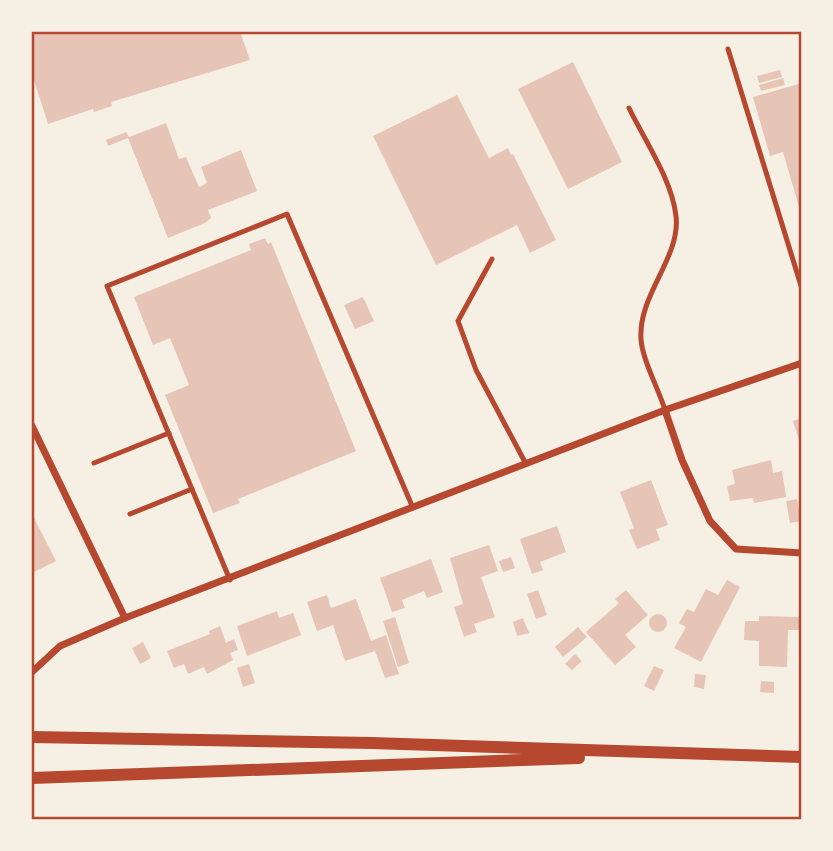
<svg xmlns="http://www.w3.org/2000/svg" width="833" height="851" font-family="Commissioner,sans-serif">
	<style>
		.building { fill: #e6c5b7 }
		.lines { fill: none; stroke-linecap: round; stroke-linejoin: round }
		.service { stroke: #b5482f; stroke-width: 5 }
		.minor { stroke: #b5482f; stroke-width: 7 }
		.tertiary { stroke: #b5482f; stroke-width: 12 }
		.neatline { fill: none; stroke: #b5482f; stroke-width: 2.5 }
	</style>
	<rect width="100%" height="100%" fill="#f6efe4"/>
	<g class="building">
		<polygon points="32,32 240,32 250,60 111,102 112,106 94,112 93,109 48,124 32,74"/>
		<polygon points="573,62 622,162 568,189 518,89"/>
		<polygon points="780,70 782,77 759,83 757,76"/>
		<polygon points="783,78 785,85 761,91 759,85"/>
		<polygon points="802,83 802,214 801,214 783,152 770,156 753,97"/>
		<polygon points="457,95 489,158 508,148 511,155 513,154 556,240 530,253 517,225 436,265 373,136"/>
		<polygon points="166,123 179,159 186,157 199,187 207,183 201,167 241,150 257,191 208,210 211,218 205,223 168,238 128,138 108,146 106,140 126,132 129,137"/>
		<polygon points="265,238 268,244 271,242 356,451 238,499 240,503 213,513 165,395 189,385 170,338 153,345 134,297 251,250 249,244"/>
		<polygon points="363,297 374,321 355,329 344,305"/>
		<polygon points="802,418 802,446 801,446 793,421"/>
		<polygon points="771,460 773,473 782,471 786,497 754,503 753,498 730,501 727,486 735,484 732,470"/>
		<polygon points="651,480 668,525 656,529 660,540 637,549 629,530 634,528 620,492"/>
		<polygon points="797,499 801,521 790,523 786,501"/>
		<polygon points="32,514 56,561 32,573"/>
		<polygon points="557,526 566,552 540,562 543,570 532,574 520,539"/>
		<polygon points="489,545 498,571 481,577 495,617 474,624 477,632 464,637 454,607 463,604 450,558"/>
		<polygon points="511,557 515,568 503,572 499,561"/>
		<polygon points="431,559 443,592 427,598 424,591 402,600 405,608 392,612 380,578"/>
		<polygon points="727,580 740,587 701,662 674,648 686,627 679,623 687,609 694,612 706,589 718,595"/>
		<polygon points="538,590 547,615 536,619 527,594"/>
		<polygon points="626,590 648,615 625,635 636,647 615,665 586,632 619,603 615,599"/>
		<polygon points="327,595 331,608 356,599 371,641 386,635 399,674 385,678 375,651 345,661 333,625 317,631 307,602"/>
		<polygon points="277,611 279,618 293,613 301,635 247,656 237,626"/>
		<circle cx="658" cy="623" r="9"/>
		<polygon points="759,616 799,617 799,630 788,630 787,667 759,666 759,641 744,640 745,621 759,621"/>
		<polygon points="395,617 409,663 398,667 383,621"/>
		<polygon points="523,618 529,633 517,636 513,622"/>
		<polygon points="220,626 226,643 234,639 238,650 230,653 233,660 207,674 204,667 188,674 184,664 174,668 167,651 210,634 209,631"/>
		<polygon points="578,627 587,637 563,657 555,647"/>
		<polygon points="143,642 151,658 140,664 132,648"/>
		<polygon points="575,654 582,661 572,670 565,664"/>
		<polygon points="249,664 255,683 243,687 237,668"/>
		<polygon points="654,666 664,670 654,691 644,686"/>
		<polygon points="695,674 706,675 704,689 694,687"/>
		<polygon points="761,681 774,682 774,693 760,692"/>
	</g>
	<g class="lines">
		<g class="service">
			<polyline points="728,49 802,289"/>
			<path d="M629,108C645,141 672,180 676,216C681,257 638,295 641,339C642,359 659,390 665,410"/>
			<polyline points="492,259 458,321 476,370 526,464"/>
			<polyline points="94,463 169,433"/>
			<polyline points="130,514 192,489"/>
			<polyline points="230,580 107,286 287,214 413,508"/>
		</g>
		<g class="minor">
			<polyline points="665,410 682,460 710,521 736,549 802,553"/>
			<polyline points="32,426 125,618"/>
			<polyline points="32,672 60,646 125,618 665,410 802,363"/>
		</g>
		<g class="tertiary">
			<polyline points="32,737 372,743 802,757"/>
			<polyline points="32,778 579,758"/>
		</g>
	</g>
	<rect width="833" height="851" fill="none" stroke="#f6efe4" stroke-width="66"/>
	<rect x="33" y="33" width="767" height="785" class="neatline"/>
</svg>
